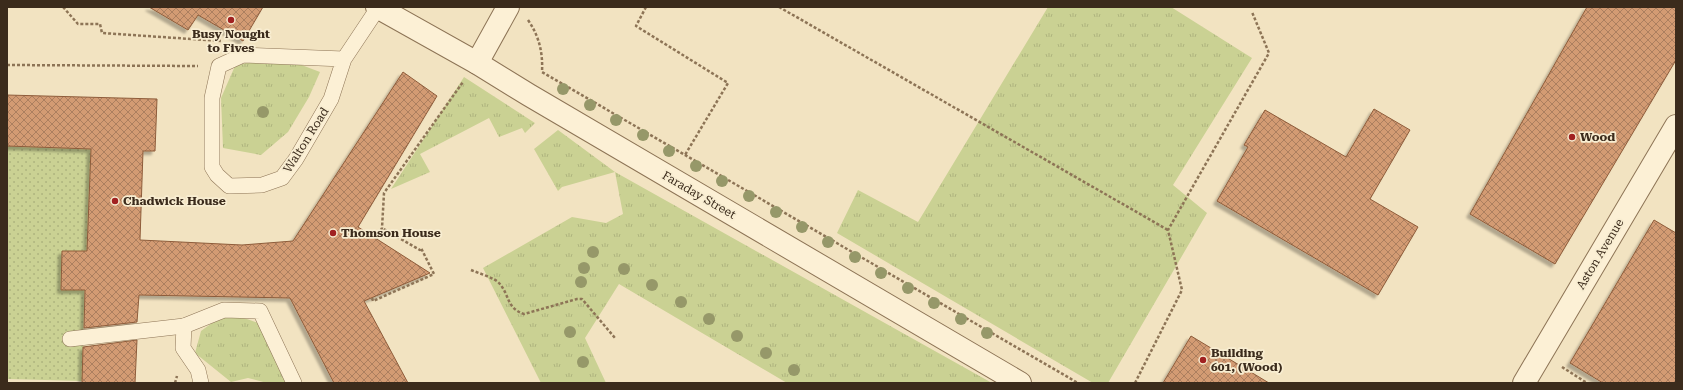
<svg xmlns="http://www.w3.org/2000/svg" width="1683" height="390" font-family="'Roboto Serif',serif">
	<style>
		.grass { fill: url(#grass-tufts) }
		.garden { fill: url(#garden-dots) }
		.building { fill: url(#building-cross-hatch); stroke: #8e5c3a; filter: url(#shadow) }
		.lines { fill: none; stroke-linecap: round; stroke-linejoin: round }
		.lane-casing { stroke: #8d7456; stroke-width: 16 }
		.street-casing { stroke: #8d7456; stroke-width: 24 }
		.path { stroke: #8d7456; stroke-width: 2.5; stroke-dasharray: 3 2; stroke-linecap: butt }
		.lane { stroke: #fcf0d5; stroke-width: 15 }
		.street { stroke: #fcf0d5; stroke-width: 22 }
		.tree { fill: #969869 }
		.poi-dot { fill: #a12121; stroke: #f8edd1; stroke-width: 1.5 }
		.labels { text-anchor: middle; stroke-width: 3.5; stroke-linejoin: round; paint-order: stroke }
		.poi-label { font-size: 12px; font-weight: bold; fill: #3b2b1c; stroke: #f8edd1; text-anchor: start }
		.street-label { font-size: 12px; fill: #3b2b1c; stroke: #f8edd1 }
	</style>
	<defs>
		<pattern id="grass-tufts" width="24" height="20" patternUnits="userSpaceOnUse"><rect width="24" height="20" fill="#cad193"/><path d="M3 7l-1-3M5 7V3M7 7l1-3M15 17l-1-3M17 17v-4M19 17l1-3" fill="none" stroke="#aeb47e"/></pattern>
		<pattern id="garden-dots" width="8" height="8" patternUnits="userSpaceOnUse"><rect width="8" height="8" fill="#cad193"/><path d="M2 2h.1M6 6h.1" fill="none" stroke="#aeb47e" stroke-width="1.8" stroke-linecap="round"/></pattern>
		<pattern id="building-cross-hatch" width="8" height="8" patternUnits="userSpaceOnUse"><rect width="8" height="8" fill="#d39b73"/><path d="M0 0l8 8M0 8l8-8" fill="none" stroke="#ac7f5e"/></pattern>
		<filter id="shadow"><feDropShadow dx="-3.5" dy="3.5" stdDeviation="1" flood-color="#0004"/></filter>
	</defs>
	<rect width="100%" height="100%" fill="#f2e3c1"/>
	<g class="grass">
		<polygon points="1048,7 1171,7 1252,58 1173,185 1207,213 1108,383 1093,383 837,233 858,190 918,222"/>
		<polygon points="262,59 291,61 320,72 309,97 288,132 261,155 223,148 221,98 235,66"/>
		<polygon points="464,77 535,123 525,133 522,128 499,137 489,118 420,154 430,172 391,189"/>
		<polygon points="558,130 615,172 992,383 787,383 619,284 585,338 606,383 541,383 483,268 572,217 606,223 623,214 615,172 562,187 558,191 534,149"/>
		<polygon points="233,314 258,323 287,383 267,383 248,378 231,382 195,353 201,331 216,320"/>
	</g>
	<polygon class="garden" points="7,146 91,149 87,274 80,251 62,251 61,290 79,290 79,281 85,282 82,381 7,379"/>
	<g class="building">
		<polygon points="149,7 263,7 243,41 198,15 188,30"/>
		<polygon points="1587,7 1676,7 1676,60 1555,264 1470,214"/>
		<polygon points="403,72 437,96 358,227 430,273 364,301 408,383 334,383 290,298 139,295 137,322 84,328 85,290 61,290 62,251 87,251 91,149 7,146 7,95 157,99 155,151 143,151 140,240 242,245 293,241"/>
		<polygon points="1374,109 1410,130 1370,199 1418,227 1378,295 1217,201 1248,147 1244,145 1265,110 1346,157"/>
		<polygon points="1654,220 1676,233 1676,383 1603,383 1570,363"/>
		<polygon points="1191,336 1269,383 1163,383"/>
		<polygon points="137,340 135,383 82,383 83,347"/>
	</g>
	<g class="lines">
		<defs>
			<g id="lane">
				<polyline points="344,59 243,55 219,66 212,98 212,167 217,175 229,186 262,185 282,178 296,159 331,99 344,59 378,8"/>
				<polyline points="70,339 184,326"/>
				<polyline points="201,383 198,370 183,348 184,326 224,310 260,311 294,383"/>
			</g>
			<g id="street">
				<polyline points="377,7 477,63 529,95 1020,383"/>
				<polyline points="477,63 508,7"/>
				<polyline points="1524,383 1676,126"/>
			</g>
		</defs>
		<use href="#lane" class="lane-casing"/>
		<use href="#street" class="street-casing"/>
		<g class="path">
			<polyline points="63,7 78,24 100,24 102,33 221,41"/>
			<polyline points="646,7 636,26 728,83 685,155"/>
			<polyline points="779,7 1168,230"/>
			<path d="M528,20C539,36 543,52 542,72L1078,383"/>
			<polyline points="7,65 198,66"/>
			<polyline points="376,239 382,228 384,193 463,82"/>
			<path d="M471,270C478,273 495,278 499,283C510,295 506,308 524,314L577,299H582L615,338"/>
			<polyline points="372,298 373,301 434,274 421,248 420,250 382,228"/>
			<polyline points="1562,367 1587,383"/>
			<polyline points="175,383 177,376"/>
			<polyline points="1135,383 1182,290 1168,230 1269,53 1252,12"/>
		</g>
		<use href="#lane" class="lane"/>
		<use href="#street" class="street"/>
	</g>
	<g class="tree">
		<circle cx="563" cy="89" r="6"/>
		<circle cx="590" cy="105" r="6"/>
		<circle cx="263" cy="112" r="6"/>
		<circle cx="616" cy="120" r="6"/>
		<circle cx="643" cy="135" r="6"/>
		<circle cx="669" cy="151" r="6"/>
		<circle cx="696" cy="166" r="6"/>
		<circle cx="722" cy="181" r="6"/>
		<circle cx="749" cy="196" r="6"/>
		<circle cx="776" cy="212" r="6"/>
		<circle cx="802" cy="227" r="6"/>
		<circle cx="828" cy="242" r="6"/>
		<circle cx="593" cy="252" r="6"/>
		<circle cx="855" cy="257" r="6"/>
		<circle cx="584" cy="268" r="6"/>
		<circle cx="624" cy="269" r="6"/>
		<circle cx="881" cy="273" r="6"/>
		<circle cx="581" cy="282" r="6"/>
		<circle cx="652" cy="285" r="6"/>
		<circle cx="908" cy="288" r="6"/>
		<circle cx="681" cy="302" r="6"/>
		<circle cx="934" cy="303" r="6"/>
		<circle cx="709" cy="319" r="6"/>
		<circle cx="961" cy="319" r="6"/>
		<circle cx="570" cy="332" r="6"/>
		<circle cx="987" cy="333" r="6"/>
		<circle cx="737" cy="336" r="6"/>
		<circle cx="766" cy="353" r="6"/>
		<circle cx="583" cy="362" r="6"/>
		<circle cx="794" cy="370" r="6"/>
	</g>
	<g class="poi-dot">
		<circle cx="231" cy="20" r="4"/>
		<circle cx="1572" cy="137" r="4"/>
		<circle cx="115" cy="201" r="4"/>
		<circle cx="333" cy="233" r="4"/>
		<circle cx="1203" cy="360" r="4"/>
	</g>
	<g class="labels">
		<g class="poi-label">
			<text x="231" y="38" text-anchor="middle">Busy Nought<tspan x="231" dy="14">to Fives</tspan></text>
			<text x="1580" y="141">Wood</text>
			<text x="123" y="205">Chadwick House</text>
			<text x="341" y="237">Thomson House</text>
			<text x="1211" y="357">Building<tspan x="1211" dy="14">601, (Wood)</tspan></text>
		</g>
		<g class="street-label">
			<text transform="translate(306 140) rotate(-58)" y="4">Walton Road</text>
			<text transform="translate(699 195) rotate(30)" y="4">Faraday Street</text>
			<text transform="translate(1600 254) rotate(-59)" y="4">Aston Avenue</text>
		</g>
	</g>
	<rect width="1683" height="390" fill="none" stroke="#3b2b1c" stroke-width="16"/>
</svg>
